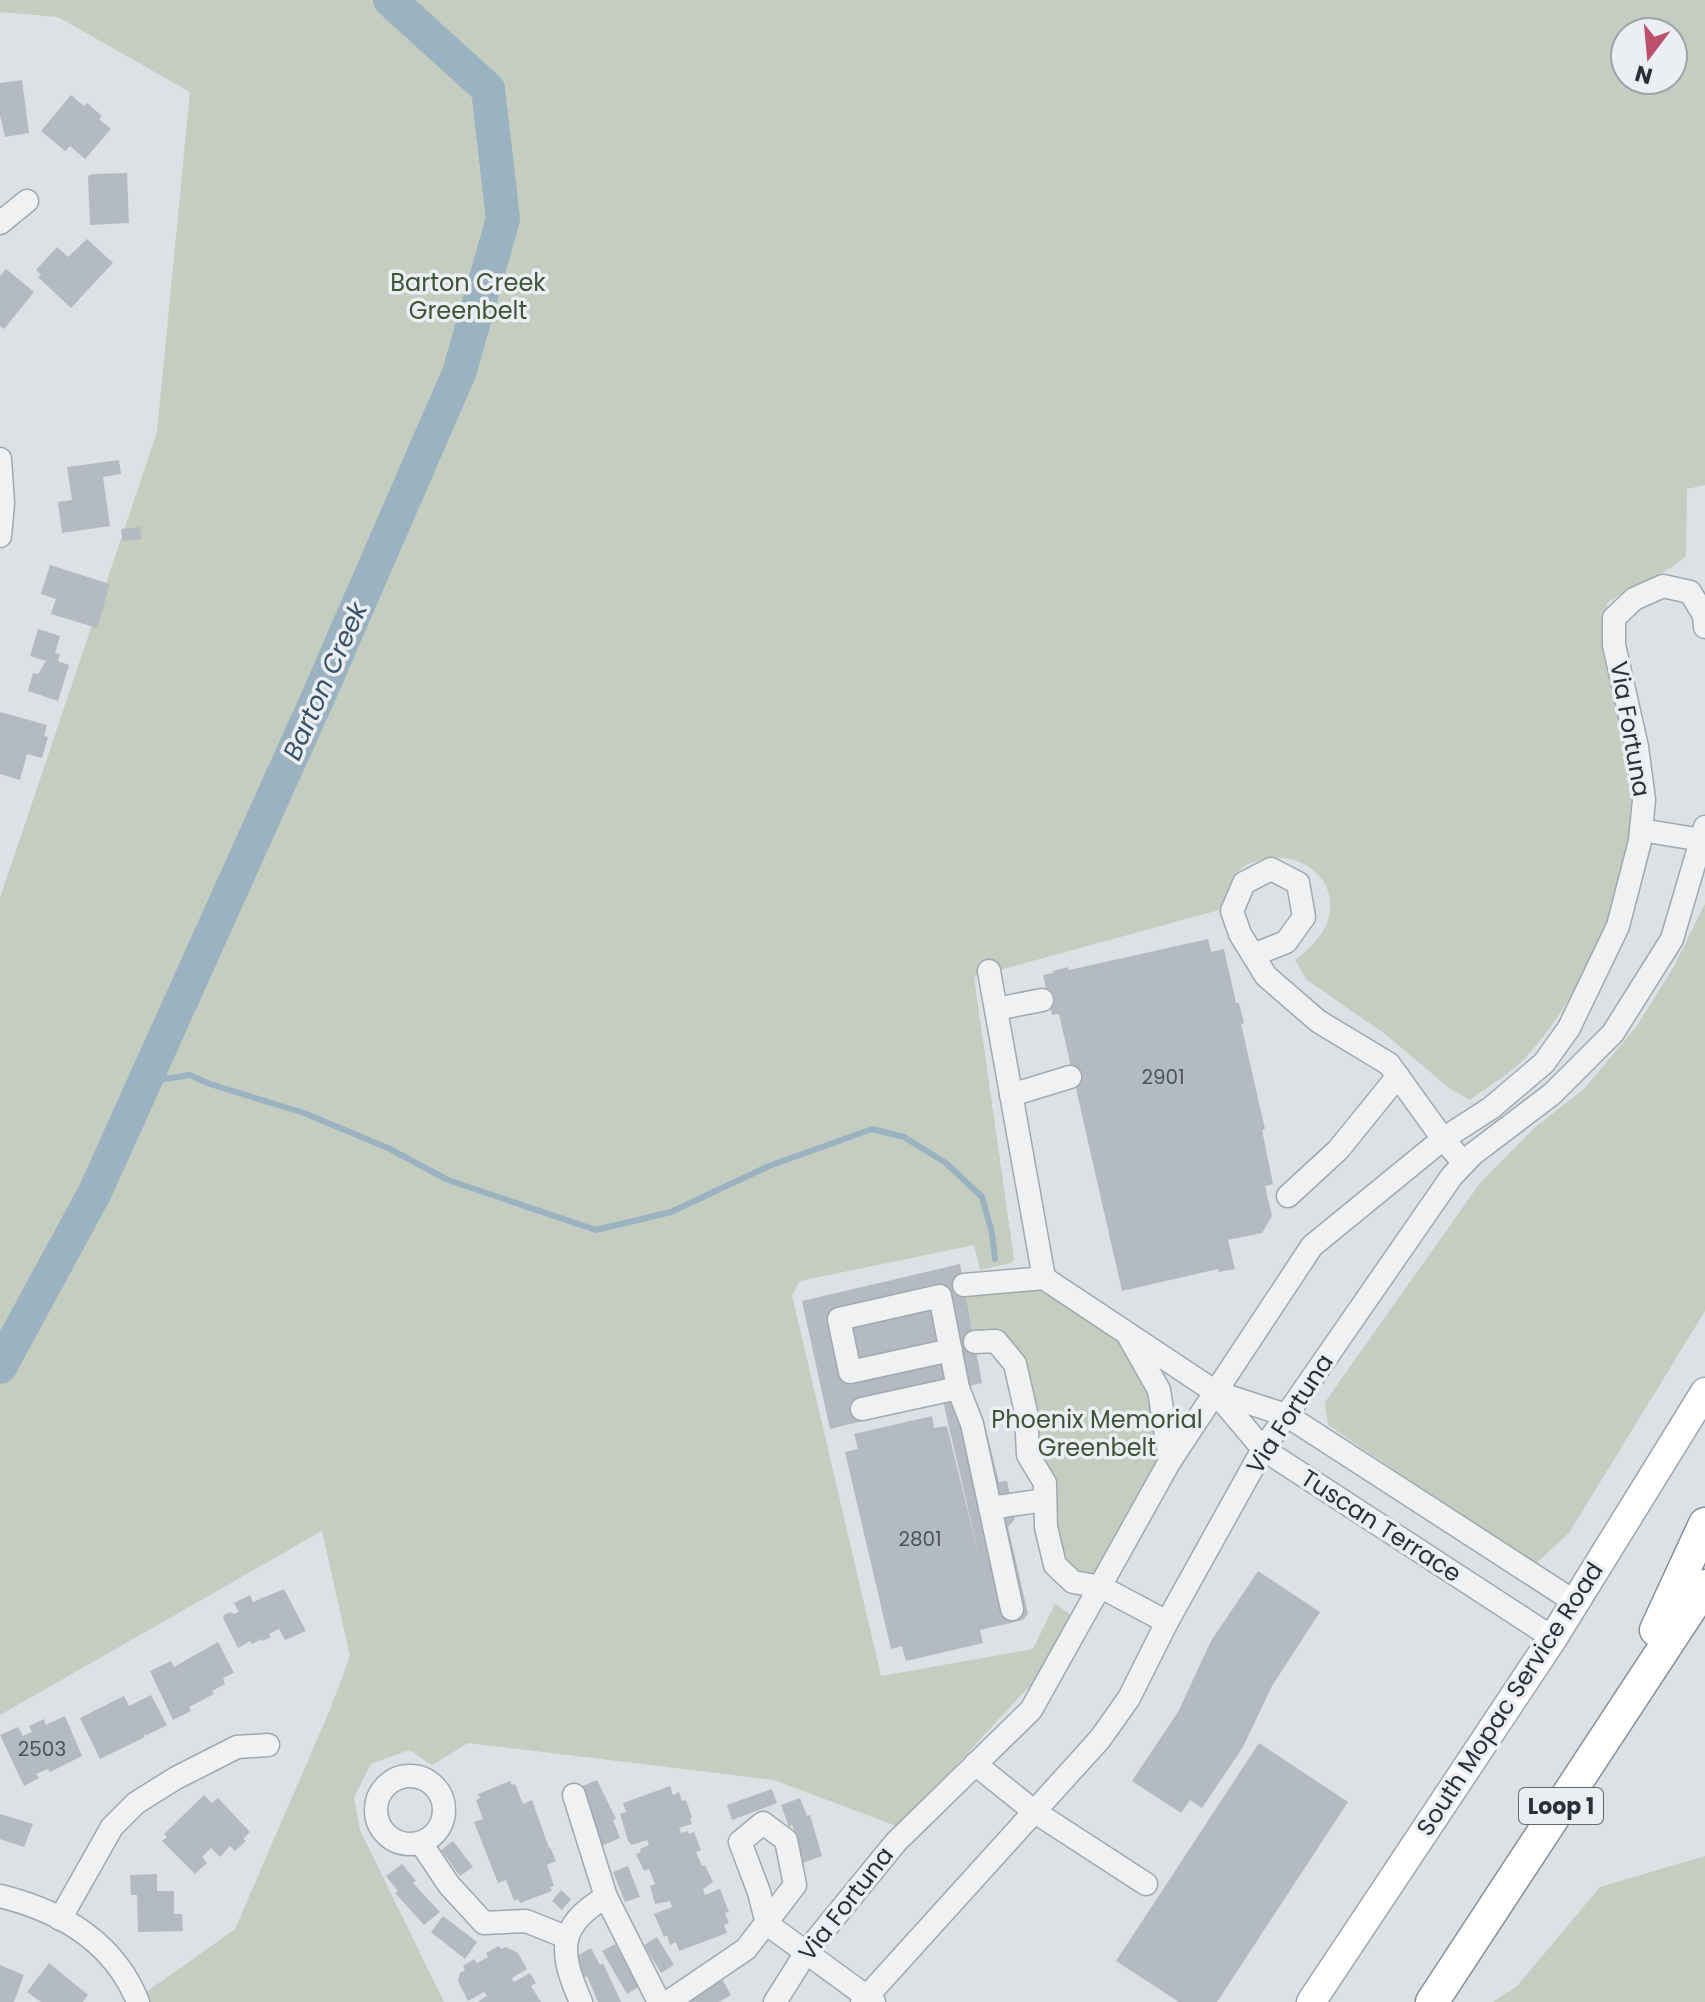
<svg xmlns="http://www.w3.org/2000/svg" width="1705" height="2002" font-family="Poppins,sans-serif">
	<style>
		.green { fill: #c4cdbf; fill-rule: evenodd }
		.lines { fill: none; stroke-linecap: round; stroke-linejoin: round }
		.stream { stroke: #9bb2c1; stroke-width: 6 }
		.river { stroke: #9bb2c1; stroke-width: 34 }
		.building { fill: #b4bac1 }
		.minor-casing { stroke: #a2a8ae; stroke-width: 25 }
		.major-casing { stroke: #9da6af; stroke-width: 31 }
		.highway-casing { stroke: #869099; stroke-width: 35 }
		.minor { stroke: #eff1f3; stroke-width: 22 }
		.major { stroke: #fff; stroke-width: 28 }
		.highway { stroke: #fff; stroke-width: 32 }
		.labels { text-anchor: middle; stroke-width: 7; stroke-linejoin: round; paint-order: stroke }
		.number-label { font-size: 20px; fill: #4b525b }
		.shield { fill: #ebeff3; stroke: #626971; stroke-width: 2 }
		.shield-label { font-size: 22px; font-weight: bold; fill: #283039 }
		.park-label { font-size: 24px; fill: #3f5337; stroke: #ebeff3 }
		.street-label { font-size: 24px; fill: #283039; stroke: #ebeff3 }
		.water-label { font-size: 26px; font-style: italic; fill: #375268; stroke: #ebeff3 }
	</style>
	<rect width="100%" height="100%" fill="#dce1e5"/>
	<g class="green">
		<path d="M0,0H1705V485L1687,489L1686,556C1663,577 1633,584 1607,603L1605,621C1617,681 1640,766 1635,826C1628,902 1578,998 1528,1055C1512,1073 1488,1086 1470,1100L1449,1088L1385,1034L1307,980L1295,960C1308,950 1321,938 1327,923C1343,880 1299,847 1259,861C1254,862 1247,864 1242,867C1230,878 1225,896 1219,910L974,977L1014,1259L1011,1263L980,1270L974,1245L800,1281L792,1295L881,1676L1033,1649L1055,1604L1071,1615L1037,1678L899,1827L774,1780L468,1743L432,1765L409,1750L371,1764L354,1797L360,1830L444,2002H149L145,1993L235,1929L329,1712L350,1656L322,1531L0,1715V898L157,432L190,92L58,17L0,12ZM1625,32H1673V80H1625Z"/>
		<polygon points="1705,904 1705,1311 1569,1533 1534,1565 1328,1425 1325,1402 1480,1183 1534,1128 1585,1088 1636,1027 1673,968"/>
		<polygon points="1044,1278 1126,1332 1159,1390 1170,1461 1101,1587 1055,1565 1015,1364 975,1342 964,1285"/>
		<polygon points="1705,1856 1705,2002 1493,2002 1517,1986 1600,1887"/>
	</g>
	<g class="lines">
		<polyline class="stream" points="145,1082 190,1075 210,1084 304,1113 388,1148 448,1180 596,1230 671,1212 769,1166 872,1129 904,1137 946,1163 982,1197 992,1233 995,1259"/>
		<polyline class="river" points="0,1367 95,1192 319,695 459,373 503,219 488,89 390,0"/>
	</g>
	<g class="building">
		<polygon points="22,80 29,133 5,137 0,115 0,83"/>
		<polygon points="71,95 84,106 87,103 102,116 99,119 111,129 85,159 70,146 65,151 41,131"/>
		<polygon points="127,173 129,223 90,225 88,176 93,174"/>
		<polygon points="87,239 113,263 71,308 38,277 41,275 36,270 57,247 68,257"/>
		<polygon points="6,269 34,292 4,329 0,326 0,276"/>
		<polygon points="119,460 121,474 103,477 110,526 62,533 58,502 72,500 67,467"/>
		<polygon points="140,527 142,539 123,541 121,529"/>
		<polygon points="50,565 110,584 97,628 51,614 56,599 41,594"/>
		<polygon points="38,629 60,636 55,653 60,654 58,661 69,665 58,701 28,691 33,673 38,674 46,661 30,656"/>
		<polygon points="0,712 47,725 44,736 48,737 42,758 27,754 20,780 0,774"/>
		<polygon points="1208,939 1211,952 1224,949 1236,1003 1239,1003 1244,1023 1241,1024 1265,1129 1262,1130 1273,1184 1265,1186 1272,1216 1262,1233 1228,1240 1235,1269 1219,1272 1218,1269 1122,1291 1059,1014 1052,1015 1043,975 1053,973 1053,971 1068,967 1069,970"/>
		<polygon points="960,1264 982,1383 965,1387 983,1418 999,1482 1007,1481 1015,1519 1008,1527 1028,1614 1023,1620 980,1630 983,1643 906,1661 902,1646 891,1649 845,1452 858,1449 854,1434 932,1416 934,1428 947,1426 980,1561 943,1401 830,1429 802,1301"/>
		<polygon points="1258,1571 1320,1612 1272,1686 1243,1747 1202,1808 1190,1800 1181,1813 1132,1781 1178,1712 1211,1641"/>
		<polygon points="284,1589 306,1631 285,1640 279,1629 269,1634 271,1637 263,1641 262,1639 252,1644 250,1641 238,1648 223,1618 224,1615 230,1612 234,1614 239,1612 234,1603 250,1595 253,1602"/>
		<polygon points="218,1642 234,1673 223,1678 225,1684 212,1691 214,1694 189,1707 191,1711 173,1720 150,1671 171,1661 174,1667"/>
		<polygon points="151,1695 167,1725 147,1735 143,1734 145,1737 100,1759 80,1718 124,1696 129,1706"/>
		<polygon points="65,1716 82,1756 50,1772 48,1769 36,1774 39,1778 24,1786 0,1735 18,1727 23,1736 32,1732 29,1726 44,1719 46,1725"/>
		<polygon points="1259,1743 1348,1802 1217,2002 1179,2002 1116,1961"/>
		<polygon points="597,1780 616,1819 613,1820 620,1838 601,1846 589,1807 578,1788"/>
		<polygon points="510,1781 512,1785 515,1784 523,1804 532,1800 549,1848 550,1847 556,1861 547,1865 554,1886 550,1887 552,1891 520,1903 518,1899 514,1901 506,1880 498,1883 474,1822 483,1819 476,1800 480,1798 478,1794"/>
		<polygon points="670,1786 673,1795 679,1792 682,1801 686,1800 692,1817 690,1818 692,1824 679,1828 681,1833 688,1831 689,1834 694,1832 701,1850 696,1852 702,1866 705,1865 713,1882 703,1889 705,1895 720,1889 729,1912 725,1913 729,1923 724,1925 727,1933 679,1951 676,1942 670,1945 667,1935 664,1937 654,1914 672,1907 670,1901 655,1904 650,1886 655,1884 649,1869 644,1871 636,1854 641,1852 640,1849 649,1845 647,1840 632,1845 628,1841 620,1814 626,1812 623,1803"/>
		<polygon points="772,1789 777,1803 732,1820 727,1805"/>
		<polygon points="204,1795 212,1803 218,1798 250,1832 243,1839 246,1841 235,1851 230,1846 220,1857 211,1848 202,1857 207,1863 195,1874 162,1841 167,1837 164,1834"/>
		<polygon points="800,1798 807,1816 810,1815 822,1856 803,1863 795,1842 798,1840 792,1825 789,1827 781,1805"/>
		<polygon points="0,1814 33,1824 24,1847 0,1839"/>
		<polygon points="453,1841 473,1867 460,1876 441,1850"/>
		<polygon points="402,1864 416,1881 413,1883 440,1912 424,1925 395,1893 398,1891 386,1876"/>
		<polygon points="628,1866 640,1897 625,1902 613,1872"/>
		<polygon points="157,1874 157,1891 174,1891 174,1914 182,1914 183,1931 138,1932 137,1895 131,1895 130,1875"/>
		<polygon points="561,1890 571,1899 562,1910 552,1901"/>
		<polygon points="443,1916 477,1942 465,1959 431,1932"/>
		<polygon points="657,1937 674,1965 661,1973 644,1945"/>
		<polygon points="615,1944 640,1986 627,1994 602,1951"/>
		<polygon points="499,1946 501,1949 506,1947 518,1953 527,1969 512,1978 514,1982 530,1973 536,1983 531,1986 541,2002 477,2002 487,1996 484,1992 468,2001 458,1981 460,1973 465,1970 463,1966 474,1959 477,1963 488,1957 486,1953"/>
		<polygon points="591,1948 600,1965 603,1963 621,2002 598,2002 587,1976 584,1978 573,1958"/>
		<polygon points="49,1963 88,1995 83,2002 41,2002 27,1992"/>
		<polygon points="0,1965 24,1975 14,2002 0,2002"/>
		<polygon points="721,1977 731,1995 719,2002 680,2002 689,2001 703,1992 701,1989"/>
	</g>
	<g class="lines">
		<defs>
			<g id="minor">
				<polyline points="0,223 27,201"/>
				<polyline points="0,459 3,503 0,536"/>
				<polyline points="1641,830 1702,840"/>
				<polyline points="1253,955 1286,942 1304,917 1298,883 1271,869 1244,883 1232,911 1240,934 1266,976 1318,1021 1389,1064 1443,1139 1464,1163"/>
				<polyline points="989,971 1044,1278"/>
				<polyline points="996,1009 1042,1000"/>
				<polyline points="1011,1095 1070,1077"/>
				<polyline points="1288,1196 1338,1150 1398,1076"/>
				<polyline points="964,1285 1044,1278 1214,1391 1263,1449 1553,1638"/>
				<polyline points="1129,1337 1159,1390 1170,1461"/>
				<polyline points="975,1342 996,1341 1015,1364 1026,1412 1028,1455 1045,1483 1046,1527 1055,1565 1073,1582 1101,1587 1167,1622"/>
				<polyline points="951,1350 850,1372 839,1319 940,1296 958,1388"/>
				<polyline points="1215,1392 1286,1415 1575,1602"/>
				<polyline points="862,1409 958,1388 972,1424 1012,1609"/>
				<polyline points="990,1508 1045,1500"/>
				<polyline points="975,1764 1035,1812 1146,1884"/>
				<circle cx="410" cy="1810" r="34"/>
				<polyline points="574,1795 606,1897"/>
				<polyline points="421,1843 449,1885 484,1923 526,1921 566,1937"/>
				<path d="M0,1896C61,1911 114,1942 138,2002"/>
				<polyline points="60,1919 112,1827 136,1803 176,1778 237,1747 268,1745"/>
				<path d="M581,2002C560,1954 555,1926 606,1897L659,2002"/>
				<polyline points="668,2002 746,1949 795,1885 786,1840 763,1823 740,1842 759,1892 767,1924 874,2002"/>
				<polyline points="775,2002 807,1951 896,1842 1031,1710 1170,1461 1312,1246 1443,1139 1491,1108 1544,1063 1569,1028 1618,926 1640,841 1644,800 1637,747 1614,645 1614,618 1634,599 1663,586 1690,592 1704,615 1705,627"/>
				<polyline points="862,2002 1100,1739 1129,1698 1167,1622 1263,1449 1452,1176 1473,1154 1552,1094 1613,1033 1672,939 1705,827"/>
			</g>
			<polyline id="major" points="1311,2002 1553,1638 1705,1392"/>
			<g id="highway">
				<polyline points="1656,1630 1705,1524"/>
				<polyline points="1432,2002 1705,1586"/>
			</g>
		</defs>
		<use href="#minor" class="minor-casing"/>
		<use href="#major" class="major-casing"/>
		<use href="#highway" class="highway-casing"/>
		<use href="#minor" class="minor"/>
		<use href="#major" class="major"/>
		<use href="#highway" class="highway"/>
	</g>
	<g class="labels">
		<g class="number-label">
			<text x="1163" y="1084">2901</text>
			<text x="920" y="1546">2801</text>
			<text x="42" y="1756">2503</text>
		</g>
		<rect class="shield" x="1519" y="1788" width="84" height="36" rx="6"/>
		<g class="shield-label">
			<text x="1561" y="1814">Loop 1</text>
		</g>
		<g class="park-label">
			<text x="468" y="291">Barton Creek<tspan x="468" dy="28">Greenbelt</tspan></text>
			<text x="1097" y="1428">Phoenix Memorial<tspan x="1097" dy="28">Greenbelt</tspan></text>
		</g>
		<g class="street-label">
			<text transform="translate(1630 729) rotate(80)" y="8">Via Fortuna</text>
			<text transform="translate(1290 1414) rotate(-57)" y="8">Via Fortuna</text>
			<text transform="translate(1381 1526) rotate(33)" y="8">Tuscan Terrace</text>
			<text transform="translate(1510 1699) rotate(-57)" y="8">South Mopac Service Road</text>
			<text transform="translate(846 1904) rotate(-52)" y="8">Via Fortuna</text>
		</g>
		<g class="water-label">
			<text transform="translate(325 681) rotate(-66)" y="9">Barton Creek</text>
		</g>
	</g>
	<g transform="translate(1649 56) rotate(196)"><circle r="38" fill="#ebeff3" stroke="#9da3a9" stroke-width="2"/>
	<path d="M0-6L14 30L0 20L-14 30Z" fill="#bc4f6c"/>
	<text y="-12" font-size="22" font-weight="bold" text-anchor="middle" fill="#283039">N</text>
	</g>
</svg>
